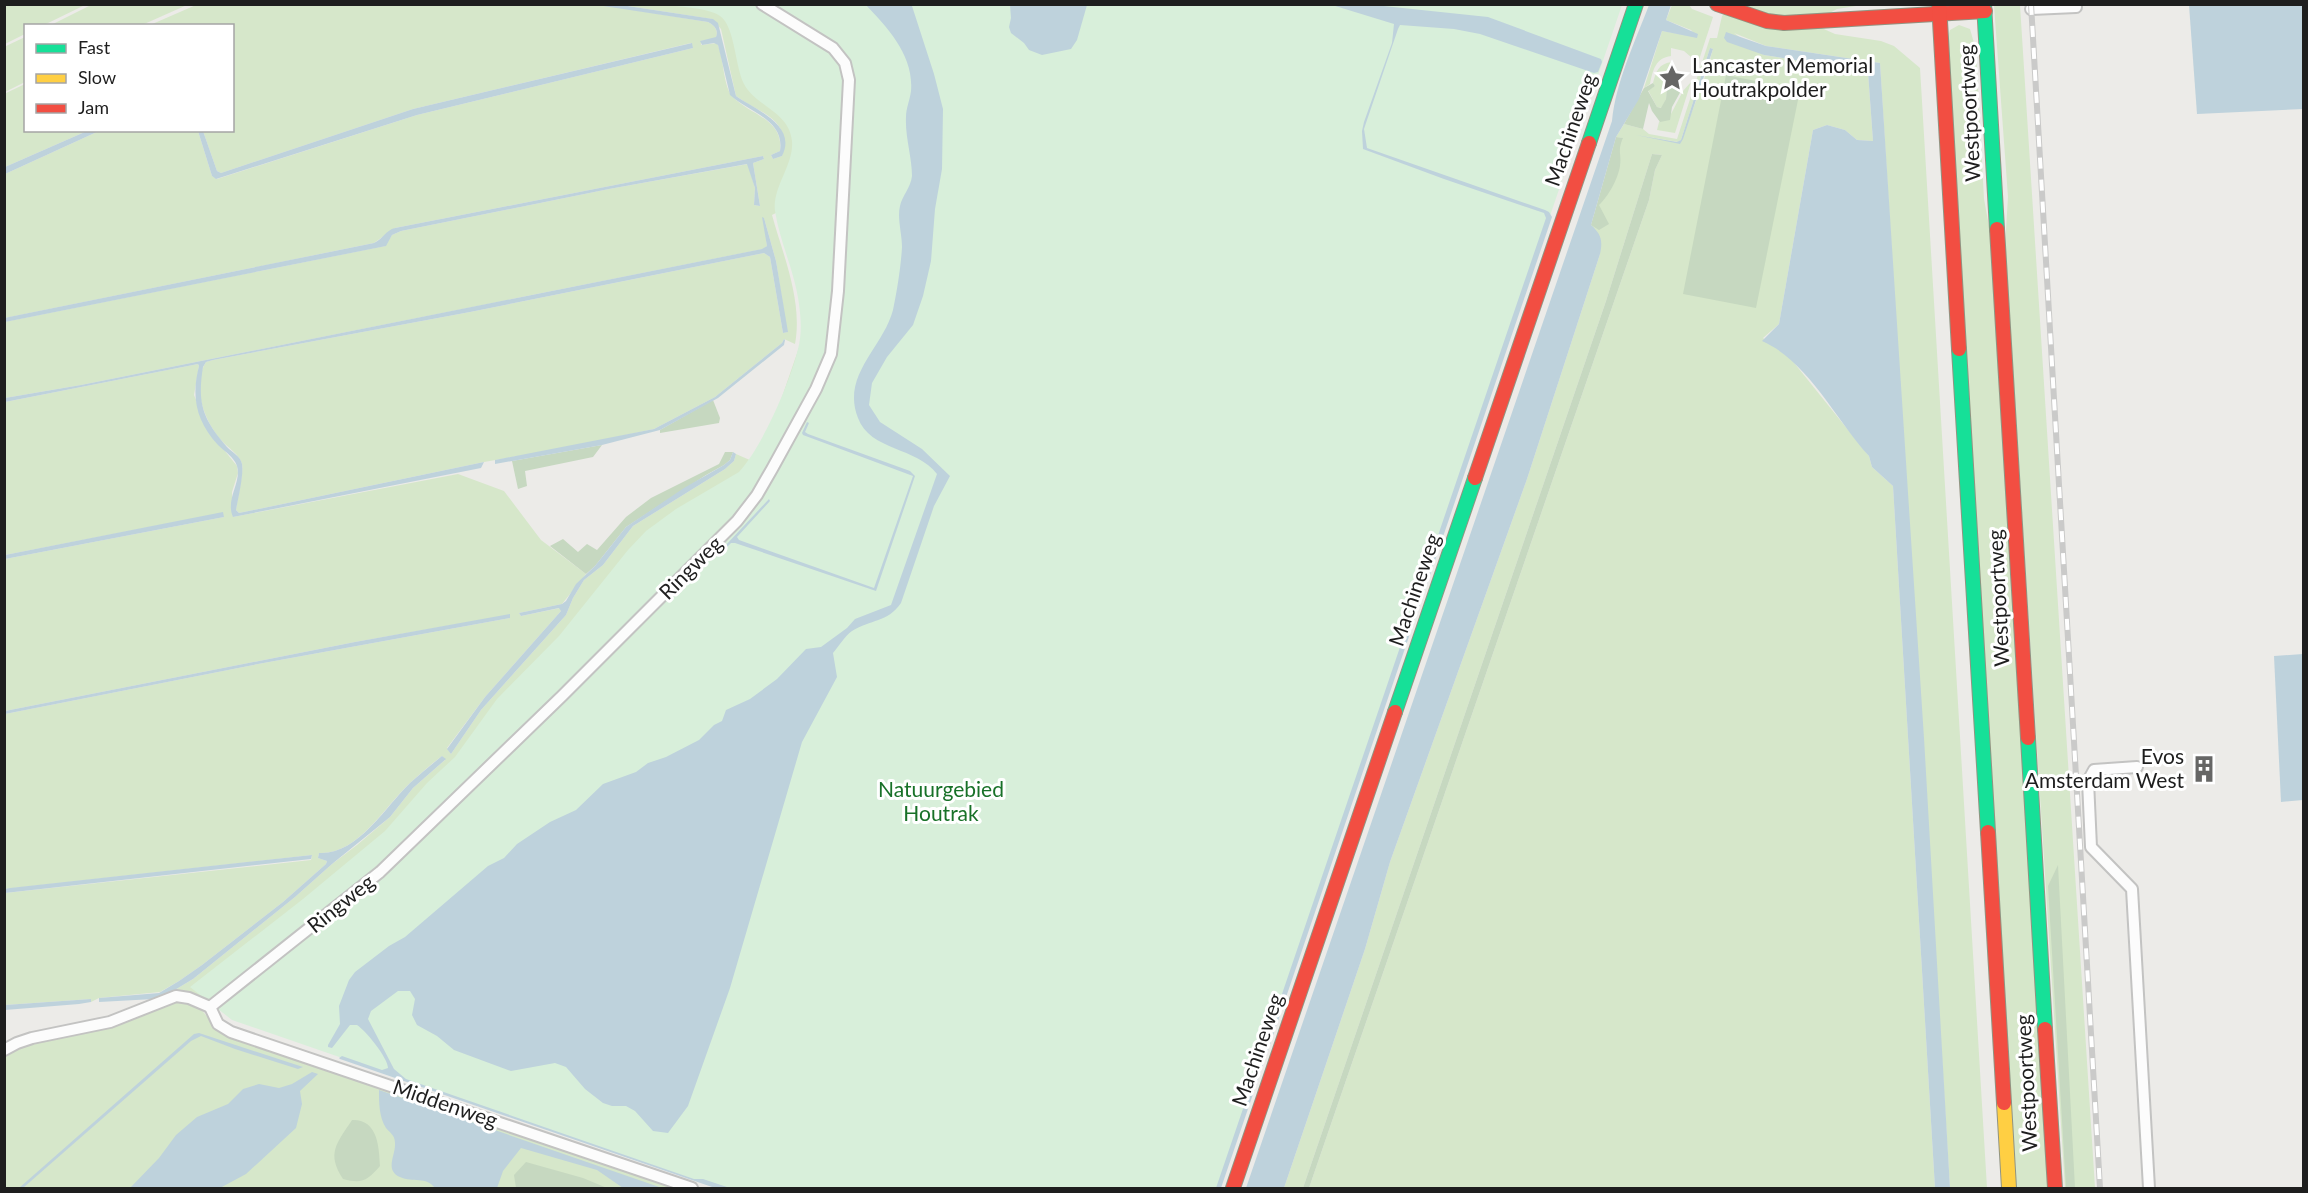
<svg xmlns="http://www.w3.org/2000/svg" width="2308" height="1193" font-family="Lato,sans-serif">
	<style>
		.grass { fill: #d6e7ca; fill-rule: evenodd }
		.forest { fill: #c6d8c0 }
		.park { fill: #d8efda }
		.water { fill: #bed2dc }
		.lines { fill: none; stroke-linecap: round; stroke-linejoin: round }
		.street-casing { stroke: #c3c3c2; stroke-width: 14 }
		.fast-casing { stroke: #919482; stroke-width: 16 }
		.slow-casing { stroke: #919482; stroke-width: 16 }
		.jam-casing { stroke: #919482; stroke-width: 16 }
		.street { stroke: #fcfcfc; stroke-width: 10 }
		.fast { stroke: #16e098; stroke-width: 14 }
		.slow { stroke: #ffcf43; stroke-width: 14 }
		.jam { stroke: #f24e42; stroke-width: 14 }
		.rail-casing { stroke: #cacac9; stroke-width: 6 }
		.rail { stroke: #fff; stroke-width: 4; stroke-dasharray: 11; stroke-linecap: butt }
		.labels { text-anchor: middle; stroke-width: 6; stroke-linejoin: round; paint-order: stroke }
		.poi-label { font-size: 21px; fill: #1e1e1e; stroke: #fff; text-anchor: start }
		.street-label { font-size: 21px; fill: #1e1e1e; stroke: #fff }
		.park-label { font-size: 21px; fill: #187128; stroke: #fff }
	</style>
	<rect width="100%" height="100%" fill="#ecebe8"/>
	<g class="grass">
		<path d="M597,4L708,22C714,25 719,30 716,38L701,41V45L717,43C724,57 723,88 733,97C750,115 784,119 780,151L771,155L773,159L782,156C791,117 760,114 736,96L721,29L712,19L621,5H733L799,113L814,312L774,420L802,339L801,294L778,212L772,215C783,255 803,301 795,344L784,339L782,343L715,397L654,429L559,449L484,462L239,513L236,510C237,501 244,472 242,464C240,455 227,447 221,440C204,420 191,386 206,362L213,360L470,312L764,253L770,257L783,333L787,332L776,261L764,218L767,246L763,249L81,385L5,398L4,322L385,246L392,235L401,231L609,189L748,164L755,188L754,205L760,206L753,163L764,159L763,156L395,228L374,243L5,318V174L99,131H198L212,176L217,179L417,115L693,48L691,43L413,109L221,173L217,171L203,131L232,130V26L150,25L196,5Z"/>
		<polygon points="5,5 85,5 44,25 26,26 25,34 5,44"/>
		<polygon points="91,5 187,5 142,25 49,26"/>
		<path d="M1672,5H1689L1692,9L1713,17L1698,63L1684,51L1671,48V56C1656,58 1653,69 1650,84L1644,88L1662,31L1697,37L1691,30L1666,20Z"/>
		<polygon points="1737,5 1862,5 1837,9 1826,15 1779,17"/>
		<polygon points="1994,5 2020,5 2095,1188 2065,1188 2005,246 2008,197"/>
		<path d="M1725,13L1817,26L1835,34L1881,41L1894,46L1920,68L1987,1188H1950L1880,63L1766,46L1734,33L1764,55L1868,72L1873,141L1857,140L1845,130L1827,125L1813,130L1779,324L1763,338L1791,359L1869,456L1872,467L1893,486L1935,1188H1309L1649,200L1655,170L1662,155L1652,154L1606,301L1303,1188H1284L1365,949L1390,862L1527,479L1600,254L1591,225L1622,138L1616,137L1624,124L1643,129L1649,134L1677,139L1710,38H1717L1722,16ZM1710,48L1713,49L1704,80L1680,143L1637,135L1678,142L1681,140Z"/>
		<polygon points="1959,25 1970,29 1976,50 1984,199 1993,248 2049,1188 2014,1188 1947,40 1950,30"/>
		<polygon points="25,37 25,82 5,92 4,47"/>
		<path d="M1671,62V70H1667L1663,74V80L1667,85L1666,99L1662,108L1657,107L1648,90L1655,86L1653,83C1656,71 1659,64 1671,62Z"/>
		<polygon points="1691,82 1675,133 1657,130 1659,122 1671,114 1683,91"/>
		<polygon points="25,84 26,130 87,131 5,167 4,94"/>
		<path d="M198,364L199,366L194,395L208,430L237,466L238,473L232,492L233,517L458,474L504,491L541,540L586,574L562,604L519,613L521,616L560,608L561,611L485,697L447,748L451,754L481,710L566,615L573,598L584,580L603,565L633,526L725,469L734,461L736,454L752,461L761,477L210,1000L173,991L193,979L295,897L332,864L357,845L390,817L413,788L445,760L442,756C431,764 420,774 410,783C384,807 358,855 319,853L318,858L327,861L326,864L283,902L202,965L179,981L160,992L99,998L91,1002V999L5,1005V893L311,860L312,855L5,889V714L258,664L510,618L509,615L355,642L5,711V559L224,517L222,513L5,555V402Z"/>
		<path d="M175,1001C197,1001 202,1009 213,1025L681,1188H5V1054L18,1046Z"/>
	</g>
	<g class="forest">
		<polygon points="1726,75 1800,90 1756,308 1683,294"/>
		<polygon points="1653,83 1655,86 1648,91 1657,107 1661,108 1666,99 1667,85 1679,85 1682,89 1672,107 1670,120 1660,122 1652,111 1649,103 1643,129 1624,124 1644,88"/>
		<path d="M1616,137L1623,138C1617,151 1622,154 1620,166C1618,179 1608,197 1599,205L1609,224L1599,230L1591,225Z"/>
		<polygon points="1652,154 1662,155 1655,170 1649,200 1309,1188 1303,1188 1606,301"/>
		<polygon points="713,400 720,418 719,423 660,433 660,430"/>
		<polygon points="602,445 593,457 525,471 527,486 518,489 512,461"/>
		<polygon points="725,452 733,452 730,460 724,465 706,475 626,527 595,566 586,574 550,546 563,539 578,552 587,544 597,550 626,517 651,498 719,464"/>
		<polygon points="2058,865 2075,1188 2066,1188 2048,886"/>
		<path d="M352,1120C378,1119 379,1147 380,1166C367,1181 362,1184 343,1179C326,1153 337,1143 352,1120Z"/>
		<polygon points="526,1162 583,1178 607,1188 516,1188 514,1175"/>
	</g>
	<path class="park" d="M667,5H1622L1218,1188H719L232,1020L190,987L303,899L385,831L427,783L455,757L497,699L559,636L628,550L646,531L676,509L739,472C762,447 790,383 798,349C802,334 801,319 799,304C795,272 780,243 775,211C772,187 794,165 792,141C789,111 756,107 744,84C735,67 735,26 720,16C709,8 681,7 667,5Z"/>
	<g class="water">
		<path d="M597,5H621L713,19L718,23L736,96C754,109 798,125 782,156L773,159L771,155L780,151C785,119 748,112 730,95L718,45L714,43L702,45L700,41L716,37C719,30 714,25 708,22Z"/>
		<path d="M866,5L912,6L934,74L943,109L942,169L935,209L931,261L923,296L913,325L887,357L872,383L869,405L880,422L922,449L950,476L934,506L901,603C887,623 871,619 852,631C845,636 839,646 833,653L837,677L802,742L730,988L688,1106L668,1133L653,1131L635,1111L626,1106H612L603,1103L585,1089L566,1067L555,1063L511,1071L454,1050L437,1036L417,1025L412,1015L415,999L410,991H398L371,1011L368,1019L394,1069L406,1079L694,1179H703L730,1188H715L340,1059L339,1058L342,1056L382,1070L388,1068C388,1058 366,1031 357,1025H350L332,1048L328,1047V1045L340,1024L339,1006L349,980L355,972L389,946L405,937L488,866L504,858L517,844L550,822L576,810L603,784L636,772L648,763L666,757L699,740L714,725L722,721L726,710L750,699L777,679L806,649L821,647L847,628L855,619L891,605L937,474C917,447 870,451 858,418C841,375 883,348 893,310C897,291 901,266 902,247C902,234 897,218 900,206C902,196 911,187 912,176C912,157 905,137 906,117C906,108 910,100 911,91C914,56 888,28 866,5Z"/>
		<polygon points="1010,5 1010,4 1087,5 1077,40 1071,49 1042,55 1029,50 1024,43 1011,33 1009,27 1011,18"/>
		<polygon points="1332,5 1374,5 1488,17 1601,59 1602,62 1598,72 1594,73 1480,34 1454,29 1400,25 1398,29 1366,123 1364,129 1367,148 1545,210 1549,212 1552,217 1221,1188 1216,1188 1546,218 1544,213 1444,179 1363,149 1362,131 1364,122 1392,43 1394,24"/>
		<path d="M1649,5H1671L1666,20L1698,34L1697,38L1662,31L1639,99L1616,137L1591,225C1601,234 1603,240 1600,254L1527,479L1390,862L1365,949L1284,1188H1246L1612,121C1616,81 1635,42 1649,5Z"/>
		<polygon points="2189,5 2303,5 2303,109 2197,114"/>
		<path d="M1726,32L1766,46L1880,63L1924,738L1950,1188H1935L1893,486L1872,467L1869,456C1836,420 1808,361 1762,341L1779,324L1813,130L1827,125L1845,130L1857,140L1873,141L1868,72L1764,55L1727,42L1724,38Z"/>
		<polygon points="692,43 693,48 417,115 216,179 212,176 198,131 203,131 217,171 221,173 413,109"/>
		<polygon points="1710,48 1713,49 1683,139 1680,144 1636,135 1677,142 1681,140"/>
		<polygon points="87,131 99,131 5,174 5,167"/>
		<path d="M763,156L764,159L753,163L760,206L754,205L755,188L747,164L609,189L401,231L392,235L386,246L5,322V318L9,317L374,243C383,239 386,230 395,228Z"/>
		<path d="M762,217L764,218L776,261L788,332L783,333L770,257L764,253L470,312L213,360L206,362L203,367C197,404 203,419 227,447C232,452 241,457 242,464C244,474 238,499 236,510L239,513L484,462L481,468L233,517C225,499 242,482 237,466C234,457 225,452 218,445C196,421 191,397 199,366L198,364L5,402V398L81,385L762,249L767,246Z"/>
		<polygon points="784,339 785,340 784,345 718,398 660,430 602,445 495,464 495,460 654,429 715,397 782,343"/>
		<polygon points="807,422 809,423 805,432 808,434 910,471 915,476 876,591 735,543 731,543 726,548 725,546 769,499 770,501 737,537 739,540 874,588 913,476 803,435 802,433"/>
		<polygon points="733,452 736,454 734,461 725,469 633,526 603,565 584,580 573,598 566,615 481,710 451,754 447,749 485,697 561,611 559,608 521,616 519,613 562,604 566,601 576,584 595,566 626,527 684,488 724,465 730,460"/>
		<polygon points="223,512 224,517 5,559 5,555"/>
		<polygon points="510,614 510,618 258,664 5,714 5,711 355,642"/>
		<polygon points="2303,654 2303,800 2281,802 2274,656"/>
		<path d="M442,756L446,759L413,788L390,817L332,864L295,897L193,979L173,991L154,999L99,1002V998L159,993L179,981L202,965L283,902L326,864L327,861L318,858L319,853C358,855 385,807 410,783C420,774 431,765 442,756Z"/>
		<polygon points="312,855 311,859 5,893 5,889 10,888"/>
		<polygon points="91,999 91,1002 79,1004 5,1010 5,1005"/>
		<polygon points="199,1033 303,1067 298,1069 235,1049 201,1036 191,1041 23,1188 19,1188 194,1034"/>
		<polygon points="312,1072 318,1074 300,1091 302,1104 296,1128 246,1174 220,1188 130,1188 159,1158 176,1135 197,1117 228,1104 243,1089 259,1084 279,1088 292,1084"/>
		<path d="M379,1090L662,1188H623L597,1170L521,1148L503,1171L497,1188H435C426,1176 413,1183 400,1177C384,1170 396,1155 395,1143C395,1135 390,1133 386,1128C379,1117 379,1103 379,1090Z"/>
	</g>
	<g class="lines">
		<defs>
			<g id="street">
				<polyline points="2031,9 2076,7"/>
				<polyline points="2137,767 2094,770 2088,781 2091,847 2132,889 2149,1188"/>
				<polyline points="210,1007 380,872 562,696 737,521 757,495 772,469 816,389 831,354 838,291 849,80 845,63 833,48 762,4"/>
				<polyline points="210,1007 218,1024 231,1032 692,1188"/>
				<polyline points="4,1050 17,1043 32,1038 110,1022 176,996 189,998 210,1007"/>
			</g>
			<g id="fast">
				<polyline points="1984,4 1997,229"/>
				<polyline points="1589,143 1636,4"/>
				<polyline points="1959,349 1988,832"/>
				<polyline points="1395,712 1475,478"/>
				<polyline points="2028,738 2045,1029"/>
			</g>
			<polyline id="slow" points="2004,1103 2009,1188"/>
			<g id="jam">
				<polyline points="1717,4 1767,21 1784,23 1985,11"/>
				<polyline points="1939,4 1959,349"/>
				<polyline points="1997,229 2028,738"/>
				<polyline points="1475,478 1589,143"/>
				<polyline points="1988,832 2004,1103"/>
				<polyline points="2045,1029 2055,1188"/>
				<polyline points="1233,1188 1395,712"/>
			</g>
		</defs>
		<use href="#street" class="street-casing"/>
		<use href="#fast" class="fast-casing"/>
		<use href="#slow" class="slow-casing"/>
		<use href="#jam" class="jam-casing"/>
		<use href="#street" class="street"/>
		<use href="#fast" class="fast"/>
		<use href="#slow" class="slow"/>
		<use href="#jam" class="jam"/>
		<defs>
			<polyline id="rail" points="2031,4 2100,1188"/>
		</defs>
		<use href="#rail" class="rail-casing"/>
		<use href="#rail" class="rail"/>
	</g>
	<defs>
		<symbol id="sight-bare" viewBox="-9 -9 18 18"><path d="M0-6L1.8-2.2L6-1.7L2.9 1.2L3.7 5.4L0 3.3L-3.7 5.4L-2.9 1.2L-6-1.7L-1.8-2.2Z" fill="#666665" stroke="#fff" stroke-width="2.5" paint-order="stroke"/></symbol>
		<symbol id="building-bare" viewBox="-9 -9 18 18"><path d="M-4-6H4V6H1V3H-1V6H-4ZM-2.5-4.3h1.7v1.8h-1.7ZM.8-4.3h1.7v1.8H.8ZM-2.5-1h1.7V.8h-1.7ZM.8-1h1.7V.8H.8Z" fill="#666665" stroke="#fff" stroke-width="2.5" paint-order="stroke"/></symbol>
	</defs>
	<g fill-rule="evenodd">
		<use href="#sight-bare" x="1653" y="59" width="38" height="38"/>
		<use href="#building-bare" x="2185" y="750" width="38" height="38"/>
	</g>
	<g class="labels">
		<g class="poi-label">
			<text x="1692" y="73">Lancaster Memorial<tspan x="1692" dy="24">Houtrakpolder</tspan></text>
			<text x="2184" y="764" text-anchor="end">Evos<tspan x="2184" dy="24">Amsterdam West</tspan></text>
		</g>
		<g class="street-label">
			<text transform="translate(1970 113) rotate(-93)" y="7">Westpoortweg</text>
			<text transform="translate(1571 130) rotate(-71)" y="7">Machineweg</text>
			<text transform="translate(691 568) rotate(-45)" y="7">Ringweg</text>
			<text transform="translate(1415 590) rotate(-71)" y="7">Machineweg</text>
			<text transform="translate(1999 598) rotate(-93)" y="7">Westpoortweg</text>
			<text transform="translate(341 904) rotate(-39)" y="7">Ringweg</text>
			<text transform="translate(1258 1050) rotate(-71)" y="7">Machineweg</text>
			<text transform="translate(2027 1083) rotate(-93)" y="7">Westpoortweg</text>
			<text transform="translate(445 1104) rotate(19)" y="7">Middenweg</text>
		</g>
		<g class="park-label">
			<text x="941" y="797">Natuurgebied<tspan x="941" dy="24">Houtrak</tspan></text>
		</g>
	</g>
	<rect width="2308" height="1193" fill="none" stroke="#1e1e1e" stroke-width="12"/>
	<rect x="24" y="24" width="210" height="108" fill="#ffffff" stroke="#a5a5a5" stroke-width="1.5"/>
	<rect x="36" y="44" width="30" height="9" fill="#16e098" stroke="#a5a5a5" stroke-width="1.5"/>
	<text x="78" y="54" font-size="18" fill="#1e1e1e">Fast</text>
	<rect x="36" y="74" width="30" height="9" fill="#ffcf43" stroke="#a5a5a5" stroke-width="1.5"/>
	<text x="78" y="84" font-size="18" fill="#1e1e1e">Slow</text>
	<rect x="36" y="104" width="30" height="9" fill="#f24e42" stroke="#a5a5a5" stroke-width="1.5"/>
	<text x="78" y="114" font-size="18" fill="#1e1e1e">Jam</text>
</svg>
